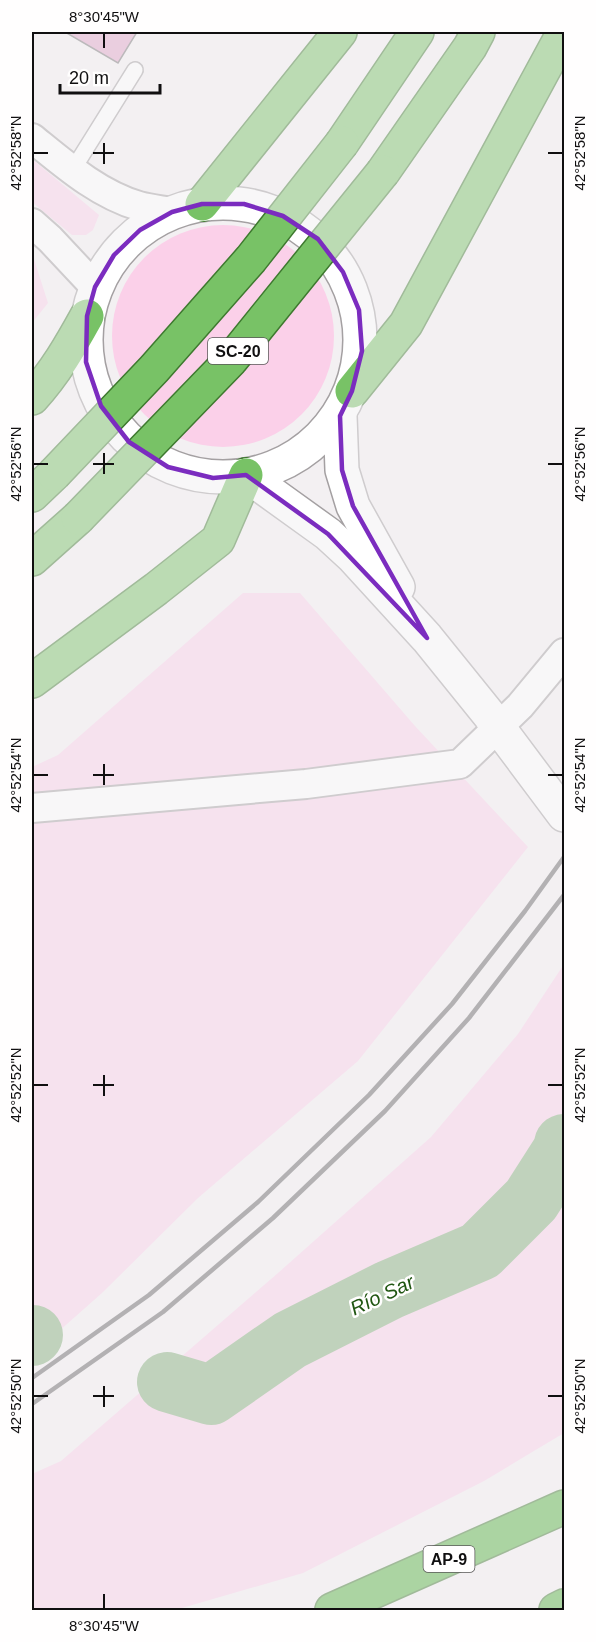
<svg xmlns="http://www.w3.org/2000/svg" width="596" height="1642" font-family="Helvetica,sans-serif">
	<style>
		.green { fill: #fbd0e9 }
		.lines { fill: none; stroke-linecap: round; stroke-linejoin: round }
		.river { stroke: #84ad7b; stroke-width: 60 }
		.building { fill: #e0a4c8; stroke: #7a7779; stroke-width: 1.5 }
		.service-casing { stroke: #a4a0a2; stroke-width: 18 }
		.minor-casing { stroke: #a4a0a2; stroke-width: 32 }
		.tertiary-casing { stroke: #a4a0a2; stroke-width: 36 }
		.trunk-casing { stroke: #3e792f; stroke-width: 36 }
		.motorway-casing { stroke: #3e792f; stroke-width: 36 }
		.service { stroke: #fff; stroke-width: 15 }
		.minor { stroke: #fff; stroke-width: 28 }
		.tertiary { stroke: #fff; stroke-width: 33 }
		.trunk { stroke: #78c266; stroke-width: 33 }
		.motorway { stroke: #56b240; stroke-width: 33 }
		.rail { stroke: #676567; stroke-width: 4.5 }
		.trunk-bridge-casing { stroke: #3e792f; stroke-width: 36; stroke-linecap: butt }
		.trunk-bridge { stroke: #78c266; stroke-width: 33 }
		.marked { fill: none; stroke: #7b2cbf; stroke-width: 4.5; stroke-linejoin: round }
		.ticks { fill: none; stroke: #100f10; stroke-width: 2 }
		.labels { text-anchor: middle; stroke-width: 5; stroke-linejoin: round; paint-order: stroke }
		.shield { fill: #fffefe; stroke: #585757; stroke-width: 1.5 }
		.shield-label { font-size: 16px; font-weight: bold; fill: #100f10 }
		.water-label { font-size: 20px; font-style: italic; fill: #205612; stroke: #fffefe }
		.neatline { fill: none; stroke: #100f10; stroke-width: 2 }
		.ticks-label { font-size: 15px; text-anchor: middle; fill: #100f10 }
	</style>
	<rect width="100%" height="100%" fill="#f3f0f2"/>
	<g class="green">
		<polygon points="32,159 99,215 93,230 86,235 72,235 32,202"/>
		<circle cx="223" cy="336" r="111"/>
		<polygon points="32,254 33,256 48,303 32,323"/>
		<polygon points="243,593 300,593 415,726 528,847 358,1061 198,1198 102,1293 32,1355 32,767 58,755"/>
		<polygon points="564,964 564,1433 484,1481 303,1573 175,1610 32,1610 32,1474 61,1461 278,1273 431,1137 518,1034"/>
	</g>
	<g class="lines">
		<g class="river">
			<polyline points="32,1336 33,1335"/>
			<polyline points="167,1382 211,1395 290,1340 389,1290 480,1251 531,1200 563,1150 564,1144"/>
		</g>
	</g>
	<polygon class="building" points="65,32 137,32 118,63"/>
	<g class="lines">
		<defs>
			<polyline id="service" points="72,171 135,70"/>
			<g id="minor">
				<path d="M32,138C64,164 98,194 139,206C150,209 161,210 172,212"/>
				<polyline points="32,223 50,239 95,287"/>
				<polyline points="32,808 306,784 460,764 520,706 564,653"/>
			</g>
			<g id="tertiary">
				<circle cx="223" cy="340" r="137"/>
				<polyline points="340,416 342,470 353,506 398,587"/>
				<polyline points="246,475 328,534 353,557 427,638 490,716 564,815"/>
			</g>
			<g id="trunk">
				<polyline points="342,143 417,32"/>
				<polyline points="383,172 470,47 478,32"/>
				<polyline points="202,204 340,32"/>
				<polyline points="352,391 406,324 564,32"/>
				<path d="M32,398C55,373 71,345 87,316"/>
				<polyline points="32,495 54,474"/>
				<polyline points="32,559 78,518"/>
				<polyline points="32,681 156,589 218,540 246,475"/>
			</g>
			<g id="motorway">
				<polyline points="332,1610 564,1507"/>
				<polyline points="556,1610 564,1606"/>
			</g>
		</defs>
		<use href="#service" class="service-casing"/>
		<use href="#minor" class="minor-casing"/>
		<use href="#tertiary" class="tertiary-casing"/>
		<use href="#trunk" class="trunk-casing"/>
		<use href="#motorway" class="motorway-casing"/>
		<use href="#service" class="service"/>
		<use href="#minor" class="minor"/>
		<use href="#tertiary" class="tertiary"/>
		<use href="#trunk" class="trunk"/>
		<use href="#motorway" class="motorway"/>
		<g class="rail">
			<polyline points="32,1378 149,1295 258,1202 369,1095 452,1004 525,911 564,857"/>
			<polyline points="32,1404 163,1312 273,1218 385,1111 469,1018 564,895"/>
		</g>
		<defs>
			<g id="trunk-bridge">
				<polyline points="54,474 154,369 251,259 342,143"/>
				<polyline points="78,518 231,360 383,172"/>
			</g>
		</defs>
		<use href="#trunk-bridge" class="trunk-bridge-casing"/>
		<use href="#trunk-bridge" class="trunk-bridge"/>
	</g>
	<path d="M0 0H596V1642H0ZM202,204H244L283,216L318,239L343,272L359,310L362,351L352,391L340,416L342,470L353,506L427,638L328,534L246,475L213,478L168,467L129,442L101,406L86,362L87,316L95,287L114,255L140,230L172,212Z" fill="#f3f0f2" fill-opacity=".55" fill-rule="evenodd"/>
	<path class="marked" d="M202,204H244L283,216L318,239L343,272L359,310L362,351L352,391L340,416L342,470L353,506L427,638L328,534L246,475L213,478L168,467L129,442L101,406L86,362L87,316L95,287L114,255L140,230L172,212Z"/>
	<path class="ticks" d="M104,33V48M104,143V164M33,153H48M93,153H114M548,153H563M104,453V474M33,464H48M93,464H114M548,464H563M104,764V785M33,775H48M93,775H114M548,775H563M104,1075V1096M33,1085H48M93,1085H114M548,1085H563M104,1386V1407M33,1396H48M93,1396H114M548,1396H563M104,1594V1609"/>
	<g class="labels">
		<g class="shield">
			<rect x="208" y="338" width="60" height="26" rx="4.5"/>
			<rect x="423.5" y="1546" width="51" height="26" rx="4.5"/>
		</g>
		<g class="shield-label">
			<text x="238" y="357">SC-20</text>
			<text x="449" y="1565">AP-9</text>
		</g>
		<g class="water-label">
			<text transform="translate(382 1295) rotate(-25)" y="7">Río Sar</text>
		</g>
	</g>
	<rect width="596" height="1642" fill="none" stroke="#fffefe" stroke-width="66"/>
	<path d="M60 84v9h100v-9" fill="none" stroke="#100f10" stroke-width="3"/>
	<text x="69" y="84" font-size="18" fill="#100f10" stroke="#fffefe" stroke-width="4.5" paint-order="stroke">20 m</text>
	<rect x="33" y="33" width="530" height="1576" class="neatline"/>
	<g class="ticks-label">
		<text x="104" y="22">8°30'45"W</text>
		<text transform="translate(16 153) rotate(-90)" y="5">42°52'58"N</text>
		<text transform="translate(580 153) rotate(-90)" y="5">42°52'58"N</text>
		<text transform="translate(16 464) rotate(-90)" y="5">42°52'56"N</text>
		<text transform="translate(580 464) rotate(-90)" y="5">42°52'56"N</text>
		<text transform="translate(16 775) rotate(-90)" y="5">42°52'54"N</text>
		<text transform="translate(580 775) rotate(-90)" y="5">42°52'54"N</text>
		<text transform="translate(16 1085) rotate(-90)" y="5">42°52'52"N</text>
		<text transform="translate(580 1085) rotate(-90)" y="5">42°52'52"N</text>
		<text transform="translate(16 1396) rotate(-90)" y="5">42°52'50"N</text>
		<text transform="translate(580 1396) rotate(-90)" y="5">42°52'50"N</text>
		<text x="104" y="1631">8°30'45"W</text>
	</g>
</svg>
